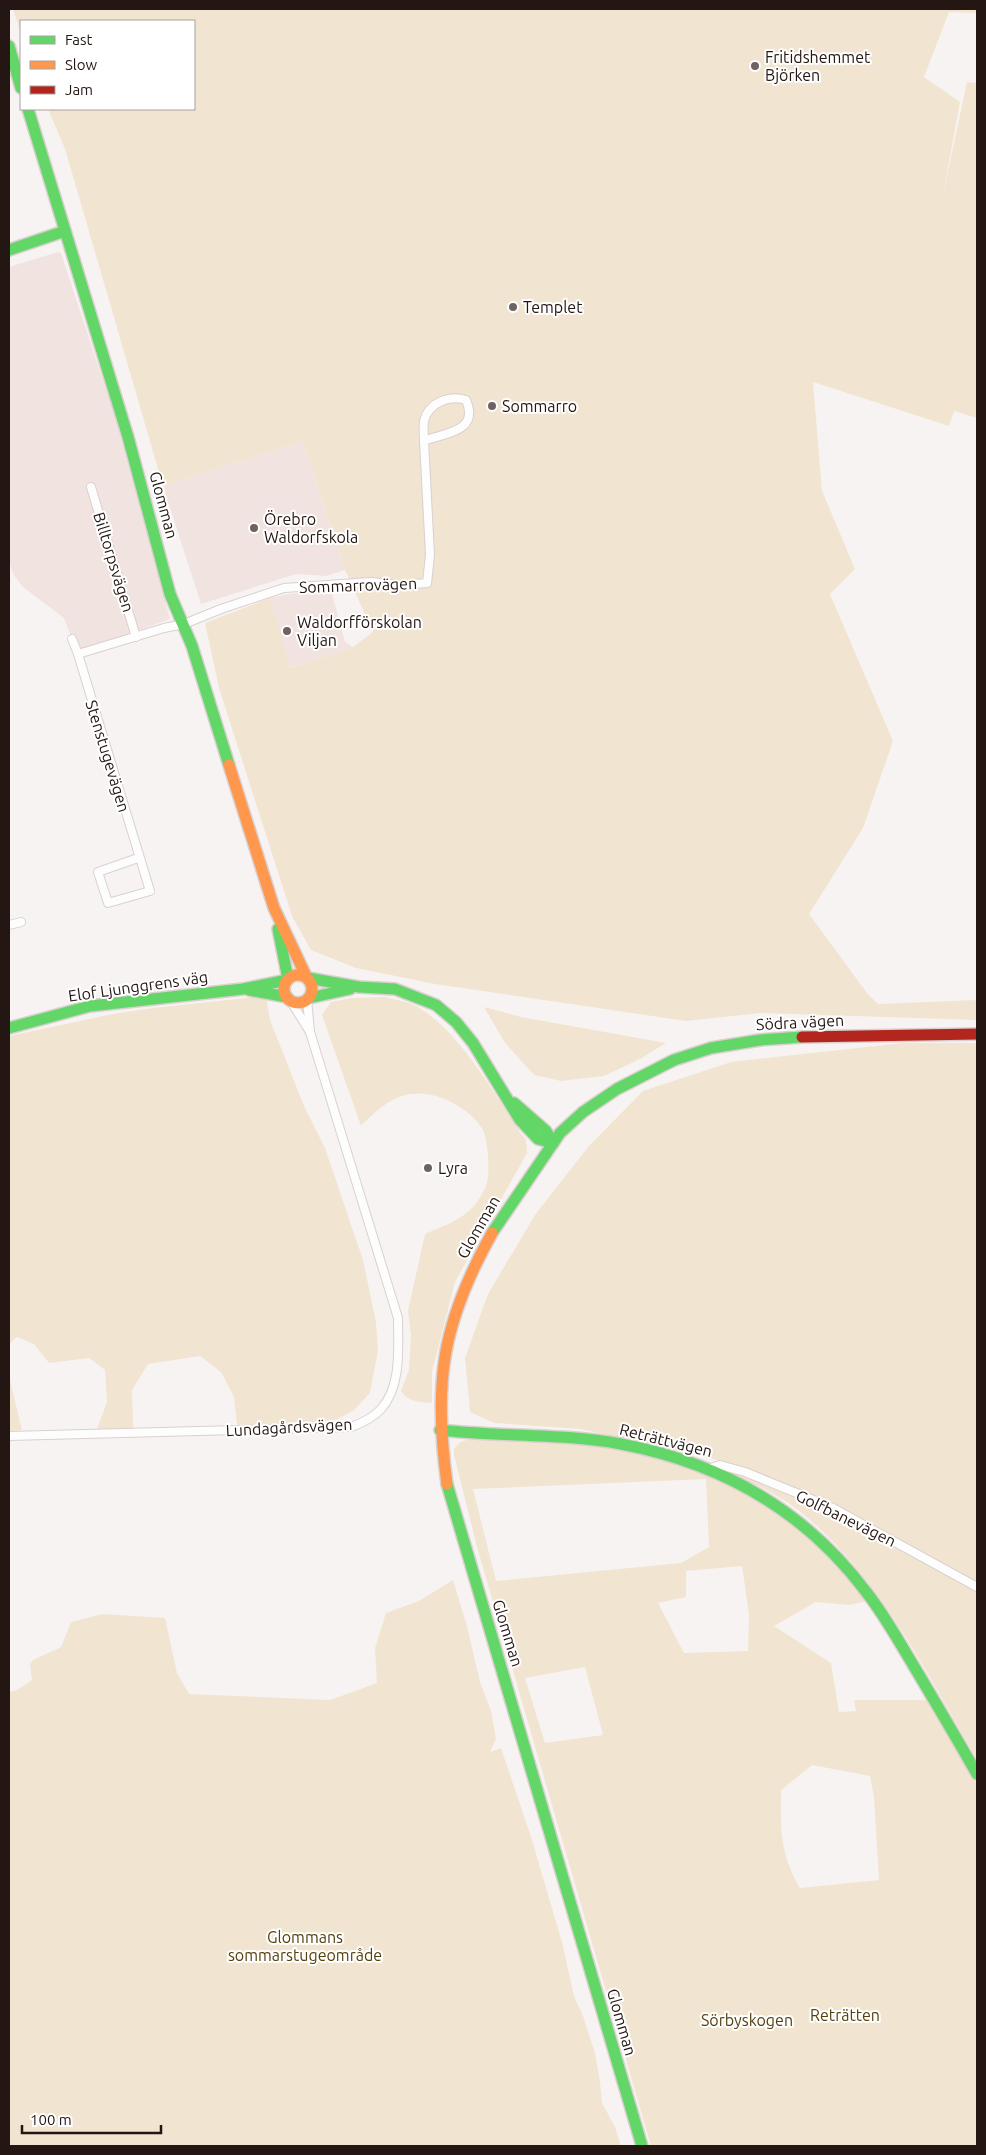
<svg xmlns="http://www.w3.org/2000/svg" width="986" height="2155" font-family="Ubuntu,sans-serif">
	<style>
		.built { fill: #f1e3e0 }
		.green { fill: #f1e5d1; fill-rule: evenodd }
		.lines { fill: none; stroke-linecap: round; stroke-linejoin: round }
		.street-casing { stroke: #dad0cf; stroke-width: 10 }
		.fast-casing { stroke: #dad0cf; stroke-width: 14 }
		.slow-casing { stroke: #dad0cf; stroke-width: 14 }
		.jam-casing { stroke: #dad0cf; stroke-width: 14 }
		.street { stroke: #fefdfd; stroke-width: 8 }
		.fast { stroke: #63d668; stroke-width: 11 }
		.slow { stroke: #ff974d; stroke-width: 11 }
		.jam { stroke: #b3261e; stroke-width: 11 }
		.poi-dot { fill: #6e6361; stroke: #fff; stroke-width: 2 }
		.labels { text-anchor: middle; stroke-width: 4; stroke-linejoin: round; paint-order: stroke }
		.poi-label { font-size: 16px; fill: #241612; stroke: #fff; text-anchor: start }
		.street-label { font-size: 16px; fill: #241612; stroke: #fff }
		.park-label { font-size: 16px; fill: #54410d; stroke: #fff }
	</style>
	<rect width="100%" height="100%" fill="#f8f3f3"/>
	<g class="built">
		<polygon points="58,252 61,253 116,420 170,619 77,652 64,618 23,587 13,574 9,561 9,267"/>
		<polygon points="303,441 345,570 326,576 296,574 201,604 163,486"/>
		<polygon points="331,590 345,642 353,647 268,675 219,618 270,598 289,594"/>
	</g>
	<g class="green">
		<polygon points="13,9 977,9 977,13 949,12 924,77 960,102 943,195 967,82 977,83 977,418 954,411 949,426 813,382 822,491 855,569 830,594 893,741 863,828 809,914 867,993 878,1004 977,1000 977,1020 761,1013 686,1021 435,984 356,968 311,950 292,916 219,688 205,623 270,598 290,668 353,647 373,632 345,570 303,441 163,486 65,149 48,109 194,109 194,21 21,21 21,33"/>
		<polygon points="266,996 270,1020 304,1106 325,1148 363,1260 376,1322 378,1350 370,1393 354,1410 338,1419 312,1423 237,1425 234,1397 221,1372 200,1356 148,1364 132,1390 133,1429 97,1429 107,1402 105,1370 89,1358 49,1363 34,1344 17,1337 9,1344 9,1036 113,1014 153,1008"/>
		<path d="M385,997C396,1000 411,1002 421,1009C465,1037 496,1099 526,1140L527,1153L455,1282L432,1372V1403C419,1402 408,1402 401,1391L409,1370L411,1336L408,1311L425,1234C443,1226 460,1221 474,1206C478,1201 485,1190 487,1183C490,1172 488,1140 483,1130C471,1109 437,1090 412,1094C391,1096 375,1112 361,1126L322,1015L331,1002L351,998Z"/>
		<polygon points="484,1007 521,1017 666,1043 640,1059 604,1076 561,1081 534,1075 505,1043"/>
		<path d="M903,1043H977V1759C926,1673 881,1578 802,1513C780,1495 752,1483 726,1470L785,1486L740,1466L687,1452L580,1429L494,1423L470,1412L465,1358L488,1294L535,1215L588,1147L643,1091L731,1062Z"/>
		<polygon points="9,1376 22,1430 9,1431"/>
		<path d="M474,1438L561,1441L591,1445L663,1456L716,1472L789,1519L842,1568L867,1601L849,1605L816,1602L774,1626L831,1663L839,1712L856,1711L854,1700H927L977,1784V2146H651L477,1547L454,1455V1449L460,1442ZM706,1479L709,1547L681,1563L496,1581L473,1489ZM742,1566L749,1614L748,1651L684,1653L658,1603L686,1597V1571ZM585,1667L603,1735L545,1743L525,1678ZM812,1765L870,1776L874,1797L879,1880L800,1888C779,1851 781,1830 781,1790Z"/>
		<polygon points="453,1580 467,1626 480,1682 491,1711 496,1739 490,1752 501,1748 531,1837 562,1942 574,1996 583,2016 595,2053 600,2082 602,2103 615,2127 621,2146 9,2146 9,1692 17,1690 32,1680 30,1664 33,1660 61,1647 71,1622 102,1614 165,1618 177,1673 189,1694 330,1700 377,1683 375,1648 386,1613 419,1601"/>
	</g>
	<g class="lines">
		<defs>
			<g id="street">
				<polyline points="91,487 136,637"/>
				<polyline points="72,639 78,654"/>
				<path d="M138,858L98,872L108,903L150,891L78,654L164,628L184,624L221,609L284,588L371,582L401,585L427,583L430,555L424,441C444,433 480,432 466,400C449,395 429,402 424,421C423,427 424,435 424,441"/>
				<polyline points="9,925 21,922"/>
				<polyline points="290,1000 310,1032"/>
				<path d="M9,1436L351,1427C362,1423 373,1418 381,1409C402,1386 398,1347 398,1318L310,1032L307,999"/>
				<polyline points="710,1468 720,1465 745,1472 833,1508 977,1587"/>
			</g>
			<g id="fast">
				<polyline points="9,46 21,88"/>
				<polyline points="28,109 128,437 170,594 192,646 229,765"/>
				<polyline points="9,250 65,231"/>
				<polyline points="278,929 288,979"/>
				<polyline points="308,978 359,987 395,989 436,1005 456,1022 473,1043 520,1120 538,1139 553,1143"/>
				<polyline points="249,990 287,997"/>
				<polyline points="309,998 350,989"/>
				<polyline points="9,1028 90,1006 243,989 287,980"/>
				<polyline points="514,1103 546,1131 553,1143"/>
				<polyline points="492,1233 560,1133 583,1112 617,1089 674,1060 711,1048 760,1040 802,1037"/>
				<path d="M440,1430C500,1437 561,1433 621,1444C722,1463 805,1510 867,1593C882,1612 894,1633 906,1653C930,1693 954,1734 977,1774"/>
				<polyline points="447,1484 642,2146"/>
			</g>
			<g id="slow">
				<polyline points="229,765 274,908 306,976"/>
				<circle cx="298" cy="989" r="14"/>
				<path d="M447,1484C433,1382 442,1323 492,1233"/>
			</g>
			<polyline id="jam" points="802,1037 977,1034"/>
		</defs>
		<use href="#street" class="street-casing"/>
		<use href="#fast" class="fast-casing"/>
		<use href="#slow" class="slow-casing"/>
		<use href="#jam" class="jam-casing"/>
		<use href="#street" class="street"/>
		<use href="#fast" class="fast"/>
		<use href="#slow" class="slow"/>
		<use href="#jam" class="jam"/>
	</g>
	<g class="poi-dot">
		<circle cx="755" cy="66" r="5"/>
		<circle cx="513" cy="307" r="5"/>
		<circle cx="492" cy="406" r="5"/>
		<circle cx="254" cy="528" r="5"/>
		<circle cx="287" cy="631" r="5"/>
		<circle cx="428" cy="1168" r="5"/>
	</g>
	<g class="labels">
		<g class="poi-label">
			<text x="765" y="63">Fritidshemmet<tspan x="765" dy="18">Björken</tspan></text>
			<text x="523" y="313">Templet</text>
			<text x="502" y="412">Sommarro</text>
			<text x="264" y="525">Örebro<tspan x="264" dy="18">Waldorfskola</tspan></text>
			<text x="297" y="628">Waldorfförskolan<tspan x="297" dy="18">Viljan</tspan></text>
			<text x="438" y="1174">Lyra</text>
		</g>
		<g class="street-label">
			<text transform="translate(164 505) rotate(75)" y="6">Glomman</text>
			<text transform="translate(114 562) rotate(73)" y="6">Billtorpsvägen</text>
			<text transform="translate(358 585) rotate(-2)" y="6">Sommarrovägen</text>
			<text transform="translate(108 756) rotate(73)" y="6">Stenstugevägen</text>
			<text transform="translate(138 986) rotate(-8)" y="6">Elof Ljunggrens väg</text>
			<text transform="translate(800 1022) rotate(-3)" y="6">Södra vägen</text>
			<text transform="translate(478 1227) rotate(-60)" y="6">Glomman</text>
			<text transform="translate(289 1427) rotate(-3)" y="6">Lundagårdsvägen</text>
			<text transform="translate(666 1440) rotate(14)" y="6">Reträttvägen</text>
			<text transform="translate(846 1518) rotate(26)" y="6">Golfbanevägen</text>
			<text transform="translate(508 1633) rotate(73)" y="6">Glomman</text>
			<text transform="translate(622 2022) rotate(74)" y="6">Glomman</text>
		</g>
		<g class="park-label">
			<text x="305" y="1943">Glommans<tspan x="305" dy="18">sommarstugeområde</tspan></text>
			<text x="845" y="2021">Reträtten</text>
			<text x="747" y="2026">Sörbyskogen</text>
		</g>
	</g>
	<rect width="986" height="2155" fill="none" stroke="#241612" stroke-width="20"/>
	<rect x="20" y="20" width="175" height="90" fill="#ffffff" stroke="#a7a2a0"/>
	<rect x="30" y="36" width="25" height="8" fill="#63d668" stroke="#a7a2a0"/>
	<text x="65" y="45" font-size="15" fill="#241612">Fast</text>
	<rect x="30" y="61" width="25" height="8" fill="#ff974d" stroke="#a7a2a0"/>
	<text x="65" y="70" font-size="15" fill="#241612">Slow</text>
	<rect x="30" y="86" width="25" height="8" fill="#b3261e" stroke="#a7a2a0"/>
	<text x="65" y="95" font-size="15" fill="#241612">Jam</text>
	<path d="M22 2125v8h139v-8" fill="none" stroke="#241612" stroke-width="2.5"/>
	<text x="30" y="2125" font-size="15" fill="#241612" stroke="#ffffff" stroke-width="4" paint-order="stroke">100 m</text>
</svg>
